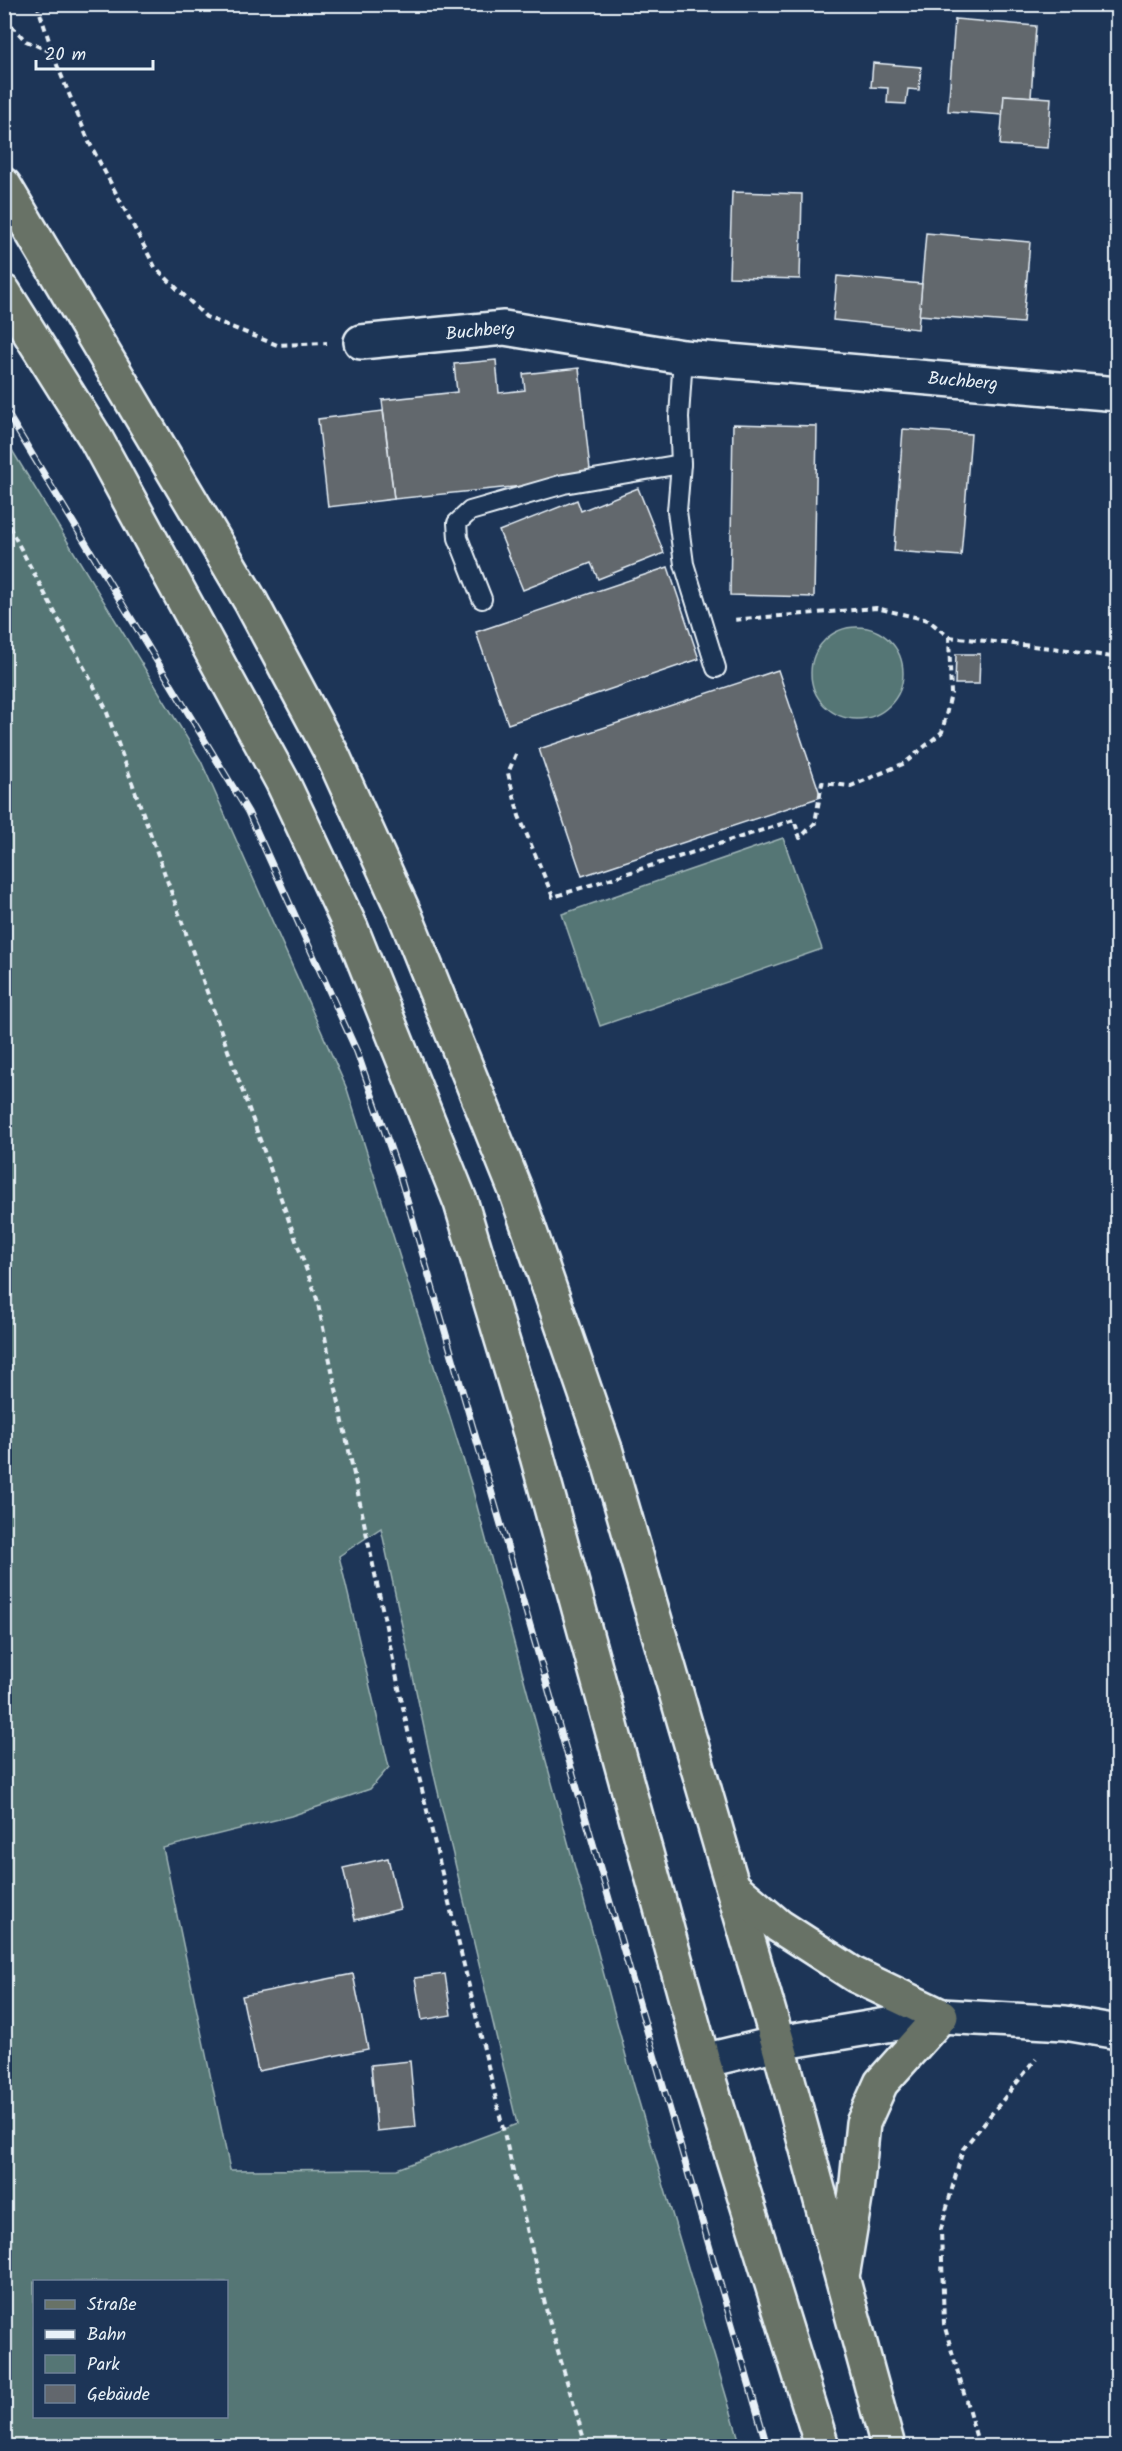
<svg xmlns="http://www.w3.org/2000/svg" width="1122" height="2451" font-family="Kalam,sans-serif">
	<style>
		.green { fill: #557675; stroke: #9eb4b6; stroke-width: 1.5; fill-rule: evenodd }
		.building { fill: #62676d; stroke: #e8f1f8; stroke-width: 1.5 }
		.lines { fill: none; stroke-linecap: round; stroke-linejoin: round }
		.service-casing { stroke: #e8f1f8; stroke-width: 22 }
		.minor-casing { stroke: #e8f1f8; stroke-width: 38 }
		.tertiary-casing { stroke: #e8f1f8; stroke-width: 38 }
		.primary-casing { stroke: #e8f1f8; stroke-width: 38 }
		.path { stroke: #e8f1f8; stroke-width: 4; stroke-dasharray: 6 4.5; stroke-linecap: butt }
		.service { stroke: #1d3557; stroke-width: 18 }
		.minor { stroke: #1d3557; stroke-width: 33 }
		.tertiary { stroke: #1d3557; stroke-width: 33 }
		.primary { stroke: #687266; stroke-width: 33 }
		.rail-casing { stroke: #e8f1f8; stroke-width: 7 }
		.rail { stroke: #1d3557; stroke-width: 4.5; stroke-dasharray: 14; stroke-linecap: butt }
		.labels { text-anchor: middle; stroke-width: 4.5; stroke-linejoin: round; paint-order: stroke }
		.street-label { font-size: 18px; fill: #e8f1f8; stroke: #1d3557 }
	</style>
	<rect width="100%" height="100%" fill="#1d3557"/>
	<filter id="ink" filterUnits="userSpaceOnUse"><feTurbulence type="fractalNoise" baseFrequency=".0167" numOctaves="2"/><feDisplacementMap in="SourceGraphic" scale="12" xChannelSelector="R" yChannelSelector="G"/><feConvolveMatrix kernelMatrix="1 2 1 2 8 2 1 2 1" color-interpolation-filters="sRGB"/></filter>
	<g filter="url(#ink)">
		<g class="green">
			<path d="M4,437L201,761L347,1089L471,1484L633,2082L741,2446H5ZM381,1528L435,1779L517,2124L397,2169L230,2170L163,1848L291,1816L370,1789L389,1767L339,1556ZM34,2282H226V2416H34Z"/>
			<circle cx="857" cy="673" r="46"/>
			<polygon points="783,838 822,949 600,1026 562,914"/>
		</g>
		<g class="building">
			<polygon points="955,19 1036,26 1031,97 1004,95 1003,115 948,111"/>
			<polygon points="873,63 921,67 919,90 908,89 906,104 887,103 888,88 871,87"/>
			<polygon points="1004,95 1051,98 1048,148 1000,145"/>
			<polygon points="732,192 802,194 800,279 729,277"/>
			<polygon points="926,233 1030,242 1023,323 919,315"/>
			<polygon points="837,276 922,284 918,329 833,320"/>
			<polygon points="496,360 499,393 525,390 523,374 579,368 591,479 394,499 382,400 457,392 454,364"/>
			<polygon points="383,411 394,499 328,507 318,419"/>
			<polygon points="733,424 817,426 814,597 730,595"/>
			<polygon points="903,429 971,434 961,556 894,551"/>
			<polygon points="638,488 664,553 598,579 591,563 523,590 499,531 577,500 581,511"/>
			<polygon points="668,567 699,659 508,724 476,632"/>
			<polygon points="956,654 980,654 979,684 955,684"/>
			<polygon points="778,670 821,797 582,876 539,749"/>
			<polygon points="388,1858 400,1909 355,1920 343,1868"/>
			<polygon points="353,1974 368,2049 258,2071 242,1996"/>
			<polygon points="445,1974 451,2015 422,2020 415,1978"/>
			<polygon points="410,2061 416,2127 377,2131 371,2065"/>
		</g>
		<g class="lines">
			<defs>
				<g id="service">
					<polyline points="683,357 679,417 681,464 677,511 684,564 716,668"/>
					<polyline points="482,599 458,538 457,523 470,511 564,484 681,464"/>
				</g>
				<g id="minor">
					<path id="s1" d="M361,342L504,328L683,357L1118,394"/>
				</g>
				<polyline id="tertiary" points="703,2061 778,2043 941,2016 1065,2023 1118,2032"/>
				<g id="primary">
					<polyline points="4,185 251,602 333,756 405,915 516,1191 606,1452 778,2043 888,2446"/>
					<polyline points="4,292 95,437 282,781 351,928 461,1203 537,1456 703,2061 822,2446"/>
					<polyline points="733,1887 779,1926 855,1975 941,2016 881,2083 863,2123 856,2192 843,2271"/>
				</g>
			</defs>
			<use href="#service" class="service-casing"/>
			<use href="#minor" class="minor-casing"/>
			<use href="#tertiary" class="tertiary-casing"/>
			<use href="#primary" class="primary-casing"/>
			<g class="path">
				<polyline points="37,4 57,65 89,142 155,267 206,317 277,345 327,343"/>
				<polyline points="4,18 26,41 52,52"/>
				<polyline points="4,517 105,707 317,1299 408,1731 548,2317 586,2446"/>
				<polyline points="949,637 1069,650 1118,658"/>
				<polyline points="516,754 508,773 519,816 553,897 794,820 800,838 815,823 822,783 851,786 905,763 942,732 951,694 949,637 928,620 876,608 732,620"/>
				<polyline points="979,2446 944,2324 941,2229 963,2149 1036,2059"/>
			</g>
			<use href="#service" class="service"/>
			<use href="#minor" class="minor"/>
			<use href="#tertiary" class="tertiary"/>
			<use href="#primary" class="primary"/>
			<defs>
				<polyline id="rail" points="4,408 248,812 357,1052 399,1173 434,1293 767,2446"/>
			</defs>
			<use href="#rail" class="rail-casing"/>
			<use href="#rail" class="rail"/>
		</g>
	</g>
	<g class="labels">
		<g class="street-label">
			<text dy="6" stroke="none"><textPath href="#s1" startOffset="120">Buchberg</textPath></text>
			<text dy="6" stroke="none"><textPath href="#s1" startOffset="606">Buchberg</textPath></text>
		</g>
	</g>
	<rect width="1122" height="2451" fill="none" stroke="#1d3557" stroke-width="24"/>
	<rect x="12" y="12" width="1098" height="2427" fill="none" stroke="#e8f1f8" stroke-width="2" filter="url(#ink)"/>
	<rect x="33" y="2280" width="195" height="138" fill="#1d3557" stroke="#6e8097" stroke-width="1.5"/>
	<rect x="45" y="2300" width="30" height="9" fill="#687266" stroke="#6e8097" stroke-width="1.5"/>
	<text x="87" y="2310" font-size="18" fill="#e8f1f8">Straße</text>
	<rect x="45" y="2330" width="30" height="9" fill="#e8f1f8" stroke="#6e8097" stroke-width="1.5"/>
	<text x="87" y="2340" font-size="18" fill="#e8f1f8">Bahn</text>
	<rect x="45" y="2355" width="30" height="18" fill="#557675" stroke="#6e8097" stroke-width="1.5"/>
	<text x="87" y="2370" font-size="18" fill="#e8f1f8">Park</text>
	<rect x="45" y="2385" width="30" height="18" fill="#62676d" stroke="#6e8097" stroke-width="1.5"/>
	<text x="87" y="2400" font-size="18" fill="#e8f1f8">Gebäude</text>
	<path d="M36 60v9h117v-9" fill="none" stroke="#e8f1f8" stroke-width="3"/>
	<text x="45" y="60" font-size="18" fill="#e8f1f8" stroke="#1d3557" stroke-width="4.5" paint-order="stroke">20 m</text>
</svg>
